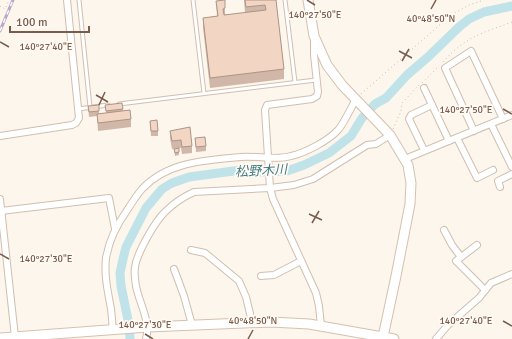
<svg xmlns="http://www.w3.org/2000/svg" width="512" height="339" font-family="Signika,'Noto Sans JP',sans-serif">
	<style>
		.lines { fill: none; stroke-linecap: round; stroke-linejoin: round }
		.river { stroke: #bfe3e8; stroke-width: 9 }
		.lane-casing { stroke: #d1beb0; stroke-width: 5 }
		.street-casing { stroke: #d1beb0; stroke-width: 8 }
		.secondary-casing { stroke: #d6c0b0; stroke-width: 11 }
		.path { stroke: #d9b8a5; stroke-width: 1; stroke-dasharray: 1 3; stroke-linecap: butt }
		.lane { stroke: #fff; stroke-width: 3 }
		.street { stroke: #fff; stroke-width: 6 }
		.secondary { stroke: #fff; stroke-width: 9 }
		.rail-casing { stroke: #b9a8c9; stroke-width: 3 }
		.rail { stroke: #fffaf3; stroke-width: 1.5; stroke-dasharray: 4.5; stroke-linecap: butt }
		.wall { fill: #d1b7a8 }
		.building { fill: #f3d5c3; stroke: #aa9588 }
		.ticks { fill: none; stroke: #7a5c4d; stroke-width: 1.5 }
		.labels { text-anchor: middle; stroke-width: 3.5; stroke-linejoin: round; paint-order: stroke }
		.water-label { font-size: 13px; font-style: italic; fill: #437c86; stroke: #fffaf3 }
		.ticks-label { font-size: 10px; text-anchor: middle; fill: #7a5c4d; stroke: #fffaf3; stroke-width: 3.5; stroke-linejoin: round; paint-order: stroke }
	</style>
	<rect width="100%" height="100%" fill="#fdf6ec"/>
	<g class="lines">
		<polyline class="river" points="130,339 129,325 121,286 120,273 123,259 126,247 146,208 162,189 172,183 189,177 241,170 261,172 287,171 304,165 329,153 351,136 362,118 375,104 386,98 407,75 428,57 459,27 469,19 484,12 512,6"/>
		<defs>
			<g id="lane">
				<polyline points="79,0 90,107"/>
				<polyline points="193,0 204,93"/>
				<polyline points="285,0 295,82"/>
				<polyline points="119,104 316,80"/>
				<polyline points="78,109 108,105"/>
			</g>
			<g id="street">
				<polyline points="314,39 314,55 318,92 317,96 312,99 267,105 265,110 270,188 273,199 316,293 319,306 321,326"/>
				<polyline points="424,88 449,141"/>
				<polyline points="491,124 512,167"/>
				<polyline points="474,131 445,68 471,51 503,119"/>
				<polyline points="0,136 72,125 76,123 79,118 67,0"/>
				<polyline points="457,138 477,178 493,170"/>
				<polyline points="424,150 409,119 411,115 432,105"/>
				<polyline points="405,159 512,115"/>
				<polyline points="500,187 498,181 512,174"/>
				<polyline points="0,199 15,337"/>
				<polyline points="1,211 109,198 115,229"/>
				<polyline points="444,230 452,245 461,257"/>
				<polyline points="477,245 456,261 485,290"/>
				<polyline points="191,250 205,253 239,281 246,297 252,322"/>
				<polyline points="174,269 184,296 192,325"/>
				<polyline points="261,276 274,275 301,261"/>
				<path d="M113,330C112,323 112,316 111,309C108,292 104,276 106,258C109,241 116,226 126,212C131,204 136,196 142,189C167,162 205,160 240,157C257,155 274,161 291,156C305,153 328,141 338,130C343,125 352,106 356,99"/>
				<path d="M146,339C151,321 139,303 136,286C135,280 134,273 135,267C137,253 155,221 166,211C174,203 183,197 194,192L270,188L294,185L313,179L367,145L376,144L390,135"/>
				<polyline points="436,339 448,325 479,298 491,283 512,274"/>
			</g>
			<g id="secondary">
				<polyline points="308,0 314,36 327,65 342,85 390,135 408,165 411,183 410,204 396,276 383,337"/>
				<polyline points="0,338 148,327 271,322 309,324 394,339"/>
			</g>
		</defs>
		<use href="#lane" class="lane-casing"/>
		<use href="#street" class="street-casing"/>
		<use href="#secondary" class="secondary-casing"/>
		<g class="path">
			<polyline points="0,6 5,9 9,0"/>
			<path d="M443,62C465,37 482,33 512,22"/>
			<polyline points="422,83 439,66"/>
			<polyline points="361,94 451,15 469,5 484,0"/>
			<polyline points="393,129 401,111 402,103 419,85"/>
		</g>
		<use href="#lane" class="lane"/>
		<use href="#street" class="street"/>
		<use href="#secondary" class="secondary"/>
		<defs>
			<polyline id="rail" points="0,31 13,0"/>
		</defs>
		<use href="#rail" class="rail-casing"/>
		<use href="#rail" class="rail"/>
	</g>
	<g class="wall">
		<polygon points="244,0 276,0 284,69 284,79 210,88 203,28 203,18 217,16 216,1 225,8 225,15 245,13"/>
		<polygon points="105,105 123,109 123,111 131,119 131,127 98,131 97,116 89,117 88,106 99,111 99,114 106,113"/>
		<polygon points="150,121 158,131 158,136 151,136"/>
		<polygon points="170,131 192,146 192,153 182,154 181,148 172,149 170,138"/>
		<polygon points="195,138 206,146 206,151 196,152"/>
		<polygon points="179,148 179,155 175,156 174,149"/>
	</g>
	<g class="building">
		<polygon points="225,0 225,8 223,9 224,15 266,10 265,5 246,7 245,0 276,0 284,69 210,78 203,18 218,16 216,1"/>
		<polygon points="122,103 123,109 106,111 105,105"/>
		<polygon points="99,105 99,111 89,112 88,106"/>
		<polygon points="130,110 131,119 98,123 97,114"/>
		<polygon points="157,120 158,131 151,131 150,121"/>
		<polygon points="190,127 192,146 182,147 181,140 172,141 170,131"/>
		<polygon points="205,137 206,146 196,147 195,138"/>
		<polygon points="179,148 179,152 175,153 174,149"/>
	</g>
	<path class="ticks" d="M307,0L315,5M431,9L436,0M0,42L9,47M399,51L412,58M402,61L409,49M96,95L108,102M99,105L105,92M503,109L512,114M309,214L322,220M312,223L319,211M0,254L9,259M503,321L512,326M145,334L153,339M248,339L253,330"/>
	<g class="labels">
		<g class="water-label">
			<text transform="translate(261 170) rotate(-3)" y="5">松野木川</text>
		</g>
	</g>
	<g class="ticks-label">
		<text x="315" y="18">140°27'50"E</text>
		<text x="431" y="22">40°48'50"N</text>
		<text x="46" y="50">140°27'40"E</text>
		<text x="466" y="113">140°27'50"E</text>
		<text x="46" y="262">140°27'30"E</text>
		<text x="253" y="324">40°48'50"N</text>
		<text x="466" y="324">140°27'40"E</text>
		<text x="145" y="328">140°27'30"E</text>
	</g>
	<path d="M10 26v6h79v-6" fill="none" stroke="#7a5c4d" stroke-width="2"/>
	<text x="16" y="26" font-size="12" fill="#7a5c4d" stroke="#fffaf3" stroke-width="3" paint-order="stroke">100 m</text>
</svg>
